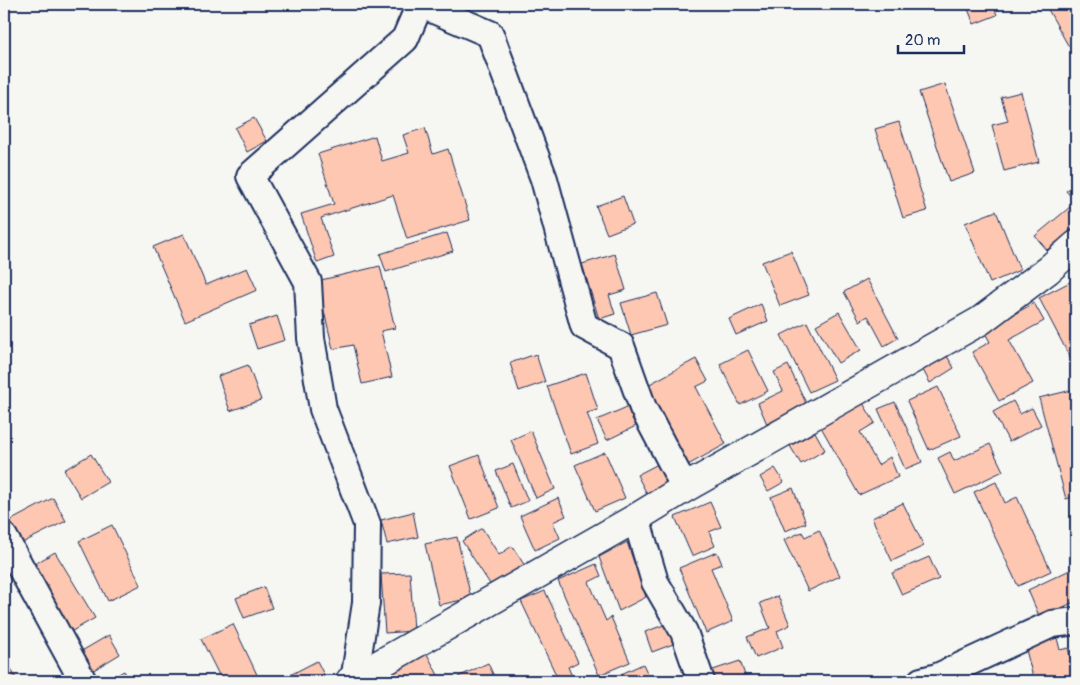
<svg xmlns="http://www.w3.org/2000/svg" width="1080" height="685" font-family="Pangolin,sans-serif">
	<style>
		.building { fill: #fec7b1; stroke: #1b2f5e }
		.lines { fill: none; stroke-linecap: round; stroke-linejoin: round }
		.minor-casing { stroke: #1b2f5e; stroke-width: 30 }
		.tertiary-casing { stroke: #1b2f5e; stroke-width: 31 }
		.minor { stroke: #f6f6f2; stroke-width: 26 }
		.tertiary { stroke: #f6f6f2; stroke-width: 28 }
	</style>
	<rect width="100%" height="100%" fill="#f6f6f2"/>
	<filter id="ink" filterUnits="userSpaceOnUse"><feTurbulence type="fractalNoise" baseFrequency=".02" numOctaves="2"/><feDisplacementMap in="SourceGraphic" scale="10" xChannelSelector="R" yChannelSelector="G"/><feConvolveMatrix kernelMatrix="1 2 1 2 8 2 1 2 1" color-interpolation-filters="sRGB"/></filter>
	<g filter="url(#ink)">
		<g class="building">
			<polygon points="966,4 993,4 997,15 974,24"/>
			<polygon points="1045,4 1076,4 1076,43 1069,47"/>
			<polygon points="945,84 975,173 949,182 919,92"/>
			<polygon points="1021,92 1039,162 1004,171 992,125 1008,121 1001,97"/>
			<polygon points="254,118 267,141 247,152 235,128"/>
			<polygon points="899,122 927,211 903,218 875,129"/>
			<polygon points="425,128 433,154 448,149 470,220 407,239 393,195 321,218 334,257 317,263 301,214 334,204 318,154 375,136 382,161 409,153 403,135"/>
			<polygon points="1076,183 1076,226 1047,250 1035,236 1076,202 1066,191"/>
			<polygon points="623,196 633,224 607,234 596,206"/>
			<polygon points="996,211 1020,270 990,283 965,223"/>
			<polygon points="447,233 453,251 386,272 380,254"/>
			<polygon points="184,234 206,285 247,268 257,290 185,321 153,247"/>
			<polygon points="791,251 809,295 780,306 762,262"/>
			<polygon points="615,254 626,290 609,295 615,314 599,319 582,264"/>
			<polygon points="380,266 395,328 381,331 392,377 362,384 353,345 333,349 317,281"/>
			<polygon points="867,279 898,338 884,346 868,316 860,321 844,292"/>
			<polygon points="1072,281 1076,289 1076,369 1039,298"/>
			<polygon points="657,293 667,325 631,335 621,303"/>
			<polygon points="1034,303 1044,321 1009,340 1033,383 999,401 972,352 990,342 984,331"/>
			<polygon points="761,304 768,321 736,335 729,319"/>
			<polygon points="839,312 861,350 838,363 816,325"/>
			<polygon points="277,316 285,340 257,349 249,325"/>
			<polygon points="807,322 835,380 809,392 781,335"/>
			<polygon points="748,350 768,391 740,405 720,364"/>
			<polygon points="536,354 545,382 519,391 510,363"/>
			<polygon points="947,356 954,368 930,383 923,370"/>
			<polygon points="696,359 708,381 696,387 726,444 686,466 644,387"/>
			<polygon points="248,365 261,400 230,411 218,376"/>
			<polygon points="788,365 807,405 767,424 758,403 783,391 774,372"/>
			<polygon points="586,373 598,410 587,413 598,444 571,454 547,386"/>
			<polygon points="938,387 961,436 929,450 907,401"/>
			<polygon points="1076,389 1076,496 1066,499 1039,398"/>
			<polygon points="1013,401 1020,414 1032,408 1041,425 1009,442 993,412"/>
			<polygon points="895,402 922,462 905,469 878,409"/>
			<polygon points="863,403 875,423 860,432 878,465 890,457 898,477 859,495 821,427"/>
			<polygon points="627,407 636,426 607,440 597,420"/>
			<polygon points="531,431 555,489 536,498 511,440"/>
			<polygon points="815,432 825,450 801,464 790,446"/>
			<polygon points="990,444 1003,471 955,494 938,458 950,452 954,461"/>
			<polygon points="605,452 625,498 595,511 575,465"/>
			<polygon points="91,454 108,482 81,498 64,470"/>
			<polygon points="479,455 499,508 471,519 450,466"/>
			<polygon points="513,464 528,501 511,508 496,471"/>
			<polygon points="658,464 668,482 647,494 637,475"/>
			<polygon points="775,468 784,482 768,491 760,477"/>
			<polygon points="996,482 1005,503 1017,497 1051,571 1018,586 974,492"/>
			<polygon points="793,488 806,523 785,531 771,497"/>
			<polygon points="53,498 66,521 18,545 6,523"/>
			<polygon points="558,498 566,516 553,522 560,538 535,550 520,516"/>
			<polygon points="710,502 721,527 709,532 715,546 692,556 675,517"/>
			<polygon points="903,503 924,546 892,561 872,518"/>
			<polygon points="413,512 418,537 387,544 381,520"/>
			<polygon points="112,525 141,585 108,601 79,541"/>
			<polygon points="482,528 499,555 512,546 525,566 492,587 462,541"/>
			<polygon points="819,530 840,576 808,591 784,540 802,532 805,537"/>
			<polygon points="457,537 471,598 439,605 425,544"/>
			<polygon points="627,542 646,597 619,611 599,557"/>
			<polygon points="55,552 95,618 67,634 28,568"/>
			<polygon points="717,552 722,564 711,568 733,621 706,633 679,568"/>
			<polygon points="929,557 939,579 902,595 892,573"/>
			<polygon points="596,564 601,576 589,582 606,621 611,617 630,662 599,675 558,581"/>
			<polygon points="1072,569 1076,578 1076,601 1040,618 1028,590"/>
			<polygon points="410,573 414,631 385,633 381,574"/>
			<polygon points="264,587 272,608 244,618 236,598"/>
			<polygon points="545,591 578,662 568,667 574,681 559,681 521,601"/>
			<polygon points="778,596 790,625 777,631 783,647 756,658 747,637 770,628 760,603"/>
			<polygon points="669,623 676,643 652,652 645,632"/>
			<polygon points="233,624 260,681 222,681 201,639"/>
			<polygon points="109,635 120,654 92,671 80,652"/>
			<polygon points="1057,638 1060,650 1068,648 1076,681 1034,681 1025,646"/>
			<polygon points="4,654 17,681 4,681"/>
			<polygon points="427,654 441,681 375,681"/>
			<polygon points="317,661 327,681 294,681 290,675"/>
			<polygon points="740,661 747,681 713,681 710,671"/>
			<polygon points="488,663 496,681 460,681 458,677"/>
			<polygon points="643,664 651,681 606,681"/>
			<polygon points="124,671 130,681 106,681"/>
			<polygon points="689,674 691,681 665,681"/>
		</g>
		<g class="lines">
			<defs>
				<g id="minor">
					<polyline points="420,4 490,34 544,179 584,326 621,346 643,408 685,488"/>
					<polyline points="636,518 655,582 684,632 701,681"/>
					<polyline points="4,537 83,681"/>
					<polyline points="354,681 366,603 367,524 323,409 311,338 308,282 250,176 405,39 420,4"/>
					<polyline points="921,681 937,677 1052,624 1076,621"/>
				</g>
				<polyline id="tertiary" points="350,681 636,518 685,488 980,321 1048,270 1076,245"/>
			</defs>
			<use href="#minor" class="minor-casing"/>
			<use href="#tertiary" class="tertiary-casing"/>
			<use href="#minor" class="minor"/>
			<use href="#tertiary" class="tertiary"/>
		</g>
	</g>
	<rect width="1080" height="685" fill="none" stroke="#f6f6f2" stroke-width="20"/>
	<rect x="10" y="10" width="1060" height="665" fill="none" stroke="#1b2f5e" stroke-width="2" filter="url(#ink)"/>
	<path d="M898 45v8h66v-8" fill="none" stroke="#1b2f5e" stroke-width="2.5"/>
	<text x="905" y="45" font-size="15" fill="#1b2f5e" stroke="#f6f6f2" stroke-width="4" paint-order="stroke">20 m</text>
</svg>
